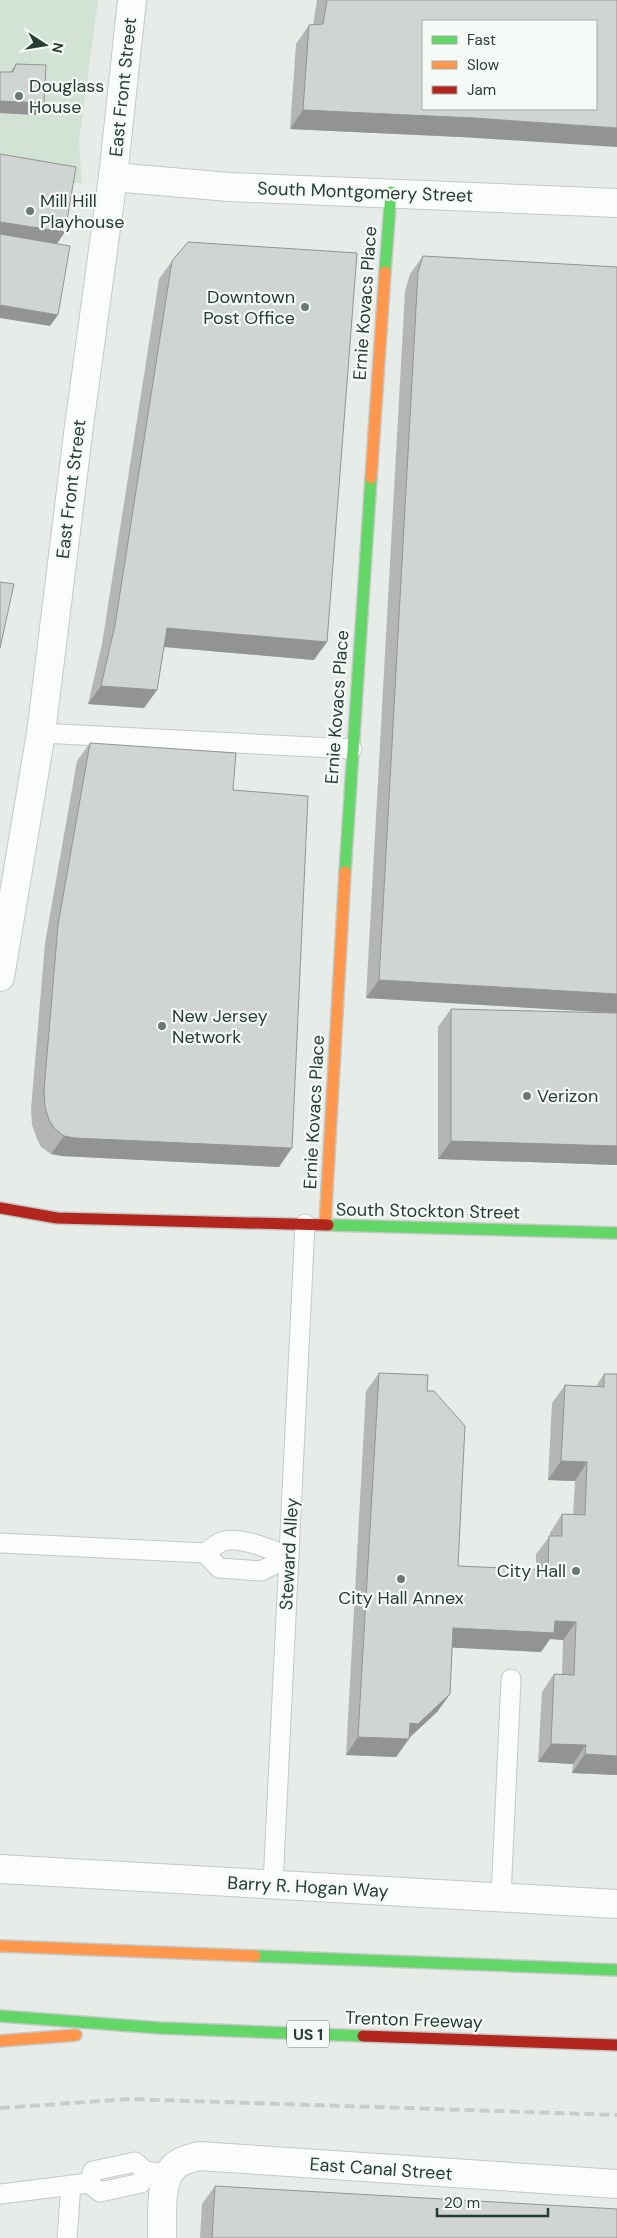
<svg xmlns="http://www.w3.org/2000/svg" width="617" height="2238" font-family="'DM Sans',sans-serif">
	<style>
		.green { fill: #d2e3d5 }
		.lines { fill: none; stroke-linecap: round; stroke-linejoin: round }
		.lane-casing { stroke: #c4c9c6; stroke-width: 21 }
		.street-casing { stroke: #c4c9c6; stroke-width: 30 }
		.fast-casing { stroke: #c3c9c6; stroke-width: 14 }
		.slow-casing { stroke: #c3c9c6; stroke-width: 14 }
		.jam-casing { stroke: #c3c9c6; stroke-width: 14 }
		.lane { stroke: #fbfcfc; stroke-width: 19 }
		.street { stroke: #fbfcfc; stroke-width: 28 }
		.fast { stroke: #63d668; stroke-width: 11 }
		.slow { stroke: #ff974d; stroke-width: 11 }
		.jam { stroke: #b3261e; stroke-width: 11 }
		.rail { stroke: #c8ccca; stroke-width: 4; stroke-dasharray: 10 5; stroke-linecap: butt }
		.wall { fill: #b3b6b5 }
		.shaded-wall { fill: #929493 }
		.building { fill: #d0d4d2; stroke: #929493; fill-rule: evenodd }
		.poi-dot { fill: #6a7a73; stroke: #f6faf7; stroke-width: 2 }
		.labels { text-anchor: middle; stroke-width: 4.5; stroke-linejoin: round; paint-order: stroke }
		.shield { fill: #f6faf7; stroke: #64766e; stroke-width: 1 }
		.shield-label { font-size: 16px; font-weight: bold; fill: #263d34 }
		.poi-label { font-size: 18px; fill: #263d34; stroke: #f6faf7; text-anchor: start }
		.street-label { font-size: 18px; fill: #263d34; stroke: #f6faf7 }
	</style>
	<rect width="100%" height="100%" fill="#e7ece9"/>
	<polygon class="green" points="0,0 98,0 79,142 82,183 65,183 0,172"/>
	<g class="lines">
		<defs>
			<g id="lane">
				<polyline points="41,733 352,749"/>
				<path d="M0,1543L205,1553C210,1549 216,1545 221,1542C238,1535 273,1550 289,1557"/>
				<polyline points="205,1553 219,1568 261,1571 289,1557"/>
				<polyline points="273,1885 305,1224"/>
				<polyline points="501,1897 511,1679"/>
				<polyline points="89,2183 93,2171 135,2162 145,2171 158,2173"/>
				<polyline points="0,2194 89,2183 100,2192 141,2183 145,2171"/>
				<polyline points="67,2238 71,2185"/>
			</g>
			<g id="street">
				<polyline points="113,177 229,187 617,203"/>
				<polyline points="0,977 41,733 79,426 113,177 132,0"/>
				<polyline points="0,1869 617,1904"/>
				<path d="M162,2238C163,2216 158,2180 176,2165C182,2160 192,2158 199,2156L617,2184"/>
			</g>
			<g id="fast">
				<polyline points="385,272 391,192"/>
				<polyline points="345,872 371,478"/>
				<polyline points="328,1225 617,1233"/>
				<polyline points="255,1956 617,1970"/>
				<polyline points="0,2016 160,2028 363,2036"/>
			</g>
			<g id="slow">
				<polyline points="371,478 385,272"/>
				<polyline points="325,1225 345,872"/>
				<polyline points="0,1946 255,1956"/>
				<polyline points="0,2041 76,2035"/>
			</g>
			<g id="jam">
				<polyline points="0,1208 57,1218 328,1225"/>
				<polyline points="363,2036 617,2045"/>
			</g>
		</defs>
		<use href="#lane" class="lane-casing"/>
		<use href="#street" class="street-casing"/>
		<use href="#fast" class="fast-casing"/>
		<use href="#slow" class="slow-casing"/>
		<use href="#jam" class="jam-casing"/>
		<use href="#lane" class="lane"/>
		<use href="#street" class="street"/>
		<use href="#fast" class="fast"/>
		<use href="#slow" class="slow"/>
		<use href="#jam" class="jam"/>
		<polyline class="rail" points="0,2108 130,2099 617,2115"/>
	</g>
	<g class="wall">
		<polygon points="317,0 617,0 461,137 290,129 296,44 309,25 313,25"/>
		<polygon points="16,64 44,103 36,115 0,113 0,72 10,72"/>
		<polygon points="423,256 617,267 617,1165 438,1159 438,1027 451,1009 613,1013 366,998 405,291 410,274"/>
		<polygon points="172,261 314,660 164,647 157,690 144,708 88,704 102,644 159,279"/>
		<polygon points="90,743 233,790 279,1167 62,1156 51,1154 41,1147 37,1139 32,1125 31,1109 45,943 77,761"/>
		<polygon points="379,1373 427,1391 458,1566 536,1570 536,1554 550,1536 550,1533 562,1514 573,1515 575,1481 548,1480 552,1403 565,1385 596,1386 604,1374 617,1775 572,1773 573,1764 538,1762 542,1692 554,1674 562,1674 563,1640 550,1639 541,1652 452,1647 450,1694 437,1712 409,1738 396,1757 346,1755 366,1391"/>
		<polygon points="215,2186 617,2238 200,2238 202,2204"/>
	</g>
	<g class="shaded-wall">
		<polygon points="0,101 44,103 36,115 0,113"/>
		<polygon points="303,110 474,118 617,128 617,147 461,137 290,129"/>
		<polygon points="0,222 65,232 54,248 0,239"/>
		<polygon points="0,305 58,315 50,326 0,318"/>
		<polygon points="167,628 327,642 314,660 154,646"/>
		<polygon points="101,686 157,690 144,708 88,704"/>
		<polygon points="379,980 617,994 617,1013 366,998"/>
		<polygon points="64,1136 292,1148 279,1167 62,1156 51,1154"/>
		<polygon points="451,1141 617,1146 617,1165 438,1159"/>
		<polygon points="561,1461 587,1462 575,1481 548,1480"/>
		<polygon points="555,1621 576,1622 563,1640 550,1639 541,1652 440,1647 453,1628"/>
		<polygon points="450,1694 437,1712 408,1739 409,1739 396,1757 346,1755 358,1737 410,1723"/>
		<polygon points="551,1744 586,1745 573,1764 538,1762"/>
		<polygon points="585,1754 617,1756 617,1775 572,1773"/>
	</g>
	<g class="building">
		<path d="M327,0H617V128L474,118L303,110L309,25L323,24ZM423,21H596V109H423Z"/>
		<polygon points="16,64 46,65 44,103 0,101 0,72 13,72"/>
		<polygon points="0,154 76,167 65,232 0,222"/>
		<polygon points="0,234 70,246 58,315 0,305"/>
		<polygon points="188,242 357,253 327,642 167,628 157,690 101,686 115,625 172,261"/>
		<polygon points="423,256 617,267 617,994 379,980 418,272"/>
		<polygon points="0,582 14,584 0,648"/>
		<polygon points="90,743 236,753 233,790 308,796 292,1148 75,1138 64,1136 54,1128 49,1120 45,1107 44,1091 58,925"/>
		<polygon points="451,1009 617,1013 617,1146 451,1141"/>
		<polygon points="379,1373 428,1375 427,1391 434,1391 465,1426 458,1566 548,1570 549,1536 562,1536 562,1514 585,1515 587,1462 561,1461 565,1385 604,1387 604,1374 617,1374 617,1756 585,1754 586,1745 551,1744 554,1674 574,1675 576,1622 555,1621 554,1633 453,1628 450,1694 418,1724 410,1723 409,1739 358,1737"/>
		<polygon points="215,2186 617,2209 617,2238 212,2238"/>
	</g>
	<g class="poi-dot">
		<circle cx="19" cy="96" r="5"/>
		<circle cx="30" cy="211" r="5"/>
		<circle cx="305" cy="307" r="5"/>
		<circle cx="162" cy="1026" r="5"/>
		<circle cx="527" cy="1096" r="5"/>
		<circle cx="576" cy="1571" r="5"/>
		<circle cx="401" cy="1579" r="5"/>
	</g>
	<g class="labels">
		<rect class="shield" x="287" y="2020.5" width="42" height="27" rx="4"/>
		<g class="shield-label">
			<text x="308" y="2040">US 1</text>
		</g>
		<g class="poi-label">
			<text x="29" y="92">Douglass<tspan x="29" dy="21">House</tspan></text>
			<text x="40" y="207">Mill Hill<tspan x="40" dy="21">Playhouse</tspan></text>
			<text x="295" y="303" text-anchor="end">Downtown<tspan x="295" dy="21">Post Office</tspan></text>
			<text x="172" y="1022">New Jersey<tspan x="172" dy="21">Network</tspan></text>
			<text x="537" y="1102">Verizon</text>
			<text x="566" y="1577" text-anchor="end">City Hall</text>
			<text x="401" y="1604" text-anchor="middle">City Hall Annex</text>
		</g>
		<g class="street-label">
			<text transform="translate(123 87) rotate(-84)" y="6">East Front Street</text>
			<text transform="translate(365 192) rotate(2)" y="6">South Montgomery Street</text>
			<text transform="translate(365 303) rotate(-86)" y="6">Ernie Kovacs Place</text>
			<text transform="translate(71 489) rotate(-83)" y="6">East Front Street</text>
			<text transform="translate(337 707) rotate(-86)" y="6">Ernie Kovacs Place</text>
			<text transform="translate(314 1112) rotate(-87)" y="6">Ernie Kovacs Place</text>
			<text transform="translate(428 1211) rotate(1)" y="6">South Stockton Street</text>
			<text transform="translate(289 1554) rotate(-87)" y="6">Steward Alley</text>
			<text transform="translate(308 1887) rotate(3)" y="6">Barry R. Hogan Way</text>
			<text transform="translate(414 2020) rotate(2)" y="6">Trenton Freeway</text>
			<text transform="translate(381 2169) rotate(4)" y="6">East Canal Street</text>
		</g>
	</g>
	<rect x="422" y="20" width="175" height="90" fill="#f6faf7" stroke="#a3aea9"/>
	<rect x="432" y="36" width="25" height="8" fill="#63d668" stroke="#a3aea9"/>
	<text x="467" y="45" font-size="15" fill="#263d34">Fast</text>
	<rect x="432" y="61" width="25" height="8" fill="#ff974d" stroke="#a3aea9"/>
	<text x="467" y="70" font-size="15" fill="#263d34">Slow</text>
	<rect x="432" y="86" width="25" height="8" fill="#b3261e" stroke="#a3aea9"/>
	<text x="467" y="95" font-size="15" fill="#263d34">Jam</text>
	<g transform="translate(45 45) rotate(102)" stroke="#f6faf7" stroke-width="4" paint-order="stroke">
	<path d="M0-4L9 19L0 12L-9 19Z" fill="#263d34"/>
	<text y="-8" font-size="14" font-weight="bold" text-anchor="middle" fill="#263d34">N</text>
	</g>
	<path d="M437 2208v8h111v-8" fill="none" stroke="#263d34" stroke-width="2.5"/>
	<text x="444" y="2208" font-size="15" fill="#263d34" stroke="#f6faf7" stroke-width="4" paint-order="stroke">20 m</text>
</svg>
